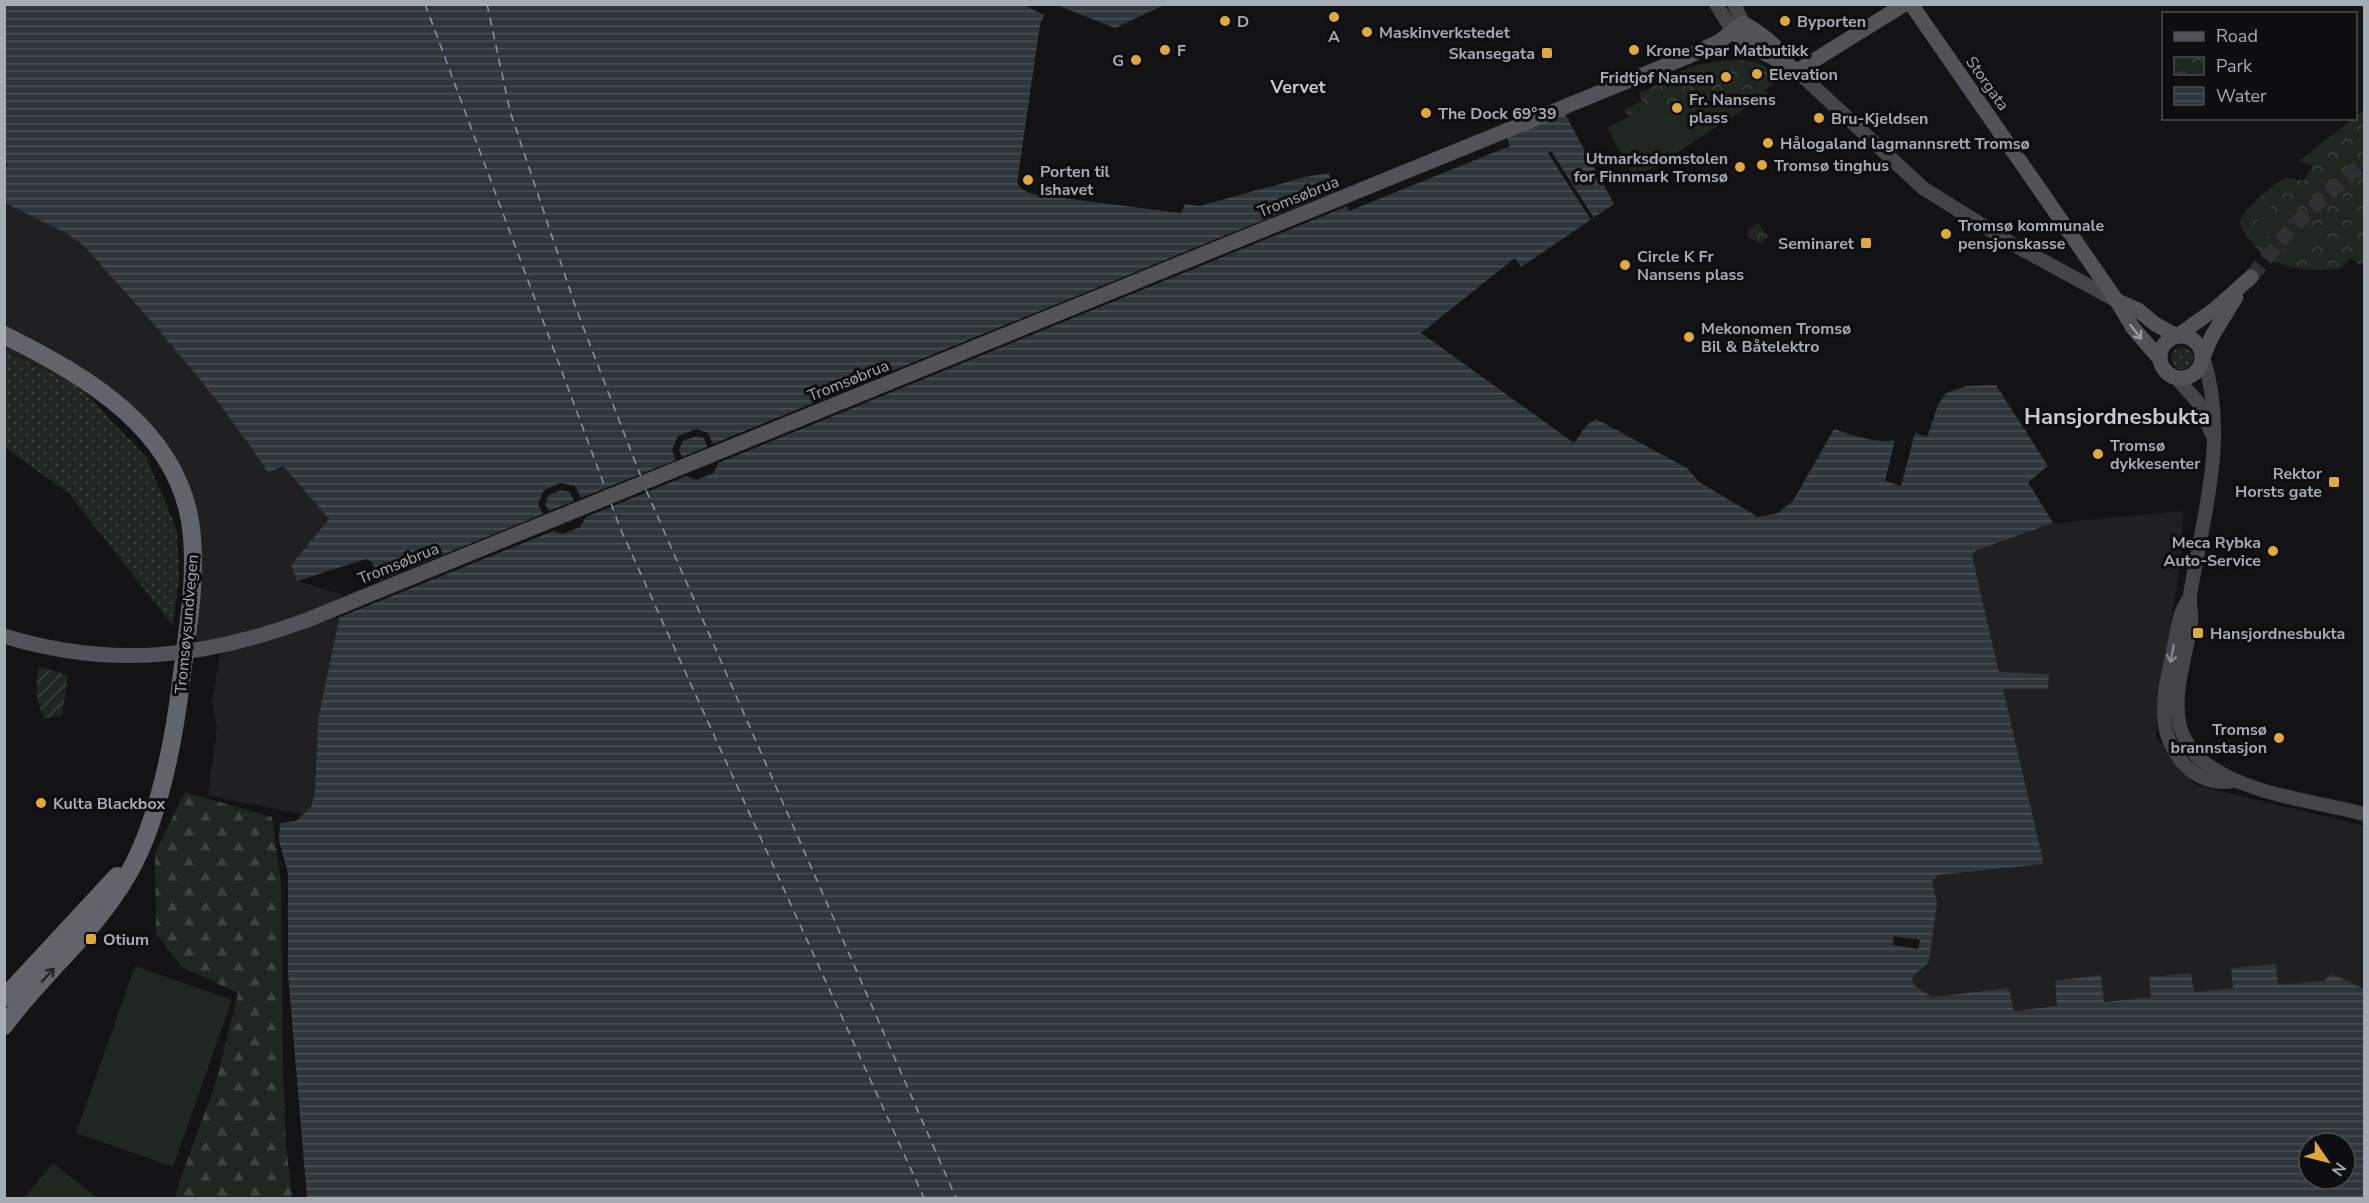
<svg xmlns="http://www.w3.org/2000/svg" width="2369" height="1203" font-family="'Nunito Sans',sans-serif">
	<style>
		.built { fill: #202022 }
		.grass { fill: url(#grass-dots) }
		.forest { fill: url(#forest-firs) }
		.park { fill: url(#park-crowns) }
		.garden { fill: url(#garden-furrows) }
		.pitch { fill: #202721 }
		.water { fill: url(#water-rules); fill-rule: evenodd }
		.pier { fill: #131315; fill-rule: evenodd }
		.lines { fill: none; stroke-linecap: round; stroke-linejoin: round }
		.ferry { stroke: #8098ac; stroke-width: 1.5; stroke-dasharray: 8 6; stroke-linecap: butt }
		.primary-tunnel { stroke: #303135; stroke-width: 15; stroke-dasharray: 15 8; stroke-linecap: butt }
		.secondary { stroke: #434549; stroke-width: 14 }
		.primary { stroke: #515358; stroke-width: 15 }
		.highway { stroke: #61646a; stroke-width: 18 }
		.primary-bridge { stroke: #515358; stroke-width: 15 }
		.oneway { stroke: #9599a2 }
		.oneway2 { stroke: #83878f }
		.oneway3 { stroke: #232426 }
		.poi-dot { fill: #e0a940; stroke: #0e0e10; stroke-width: 2 }
		.labels { text-anchor: middle; stroke-width: 6; stroke-linejoin: round; paint-order: stroke }
		.poi-label { font-size: 16px; font-weight: bold; fill: #a6abb4; stroke: #0e0e10; text-anchor: start }
		.street-label { font-size: 16px; fill: #a6abb4; stroke: #0e0e10 }
		.neighbourhood-label { font-size: 18px; font-weight: bold; fill: #c7cad0; stroke: #0e0e10 }
		.district-label { font-size: 22px; font-weight: bold; fill: #c7cad0; stroke: #0e0e10 }
	</style>
	<defs>
		<pattern id="grass-dots" width="8" height="8" patternUnits="userSpaceOnUse" patternTransform="scale(1.5)"><rect width="8" height="8" fill="#202721"/><path d="M2 2h.1M6 6h.1" fill="none" stroke="#3d443f" stroke-width="1.8" stroke-linecap="round"/></pattern>
		<pattern id="forest-firs" width="22" height="20" patternUnits="userSpaceOnUse" patternTransform="scale(1.5)"><rect width="22" height="20" fill="#202721"/><path d="M5 1l3.5 6h-7zM16 11l3.5 6h-7z" fill="#3d443f"/></pattern>
		<pattern id="park-crowns" width="20" height="18" patternUnits="userSpaceOnUse" patternTransform="scale(1.5)"><rect width="20" height="18" fill="#202721"/><path d="M2 6a3 3 0 1 1 6 0M12 15a3 3 0 1 1 6 0" fill="none" stroke="#3d443f"/></pattern>
		<pattern id="garden-furrows" width="10" height="10" patternUnits="userSpaceOnUse" patternTransform="scale(1.5)"><rect width="10" height="10" fill="#202721"/><path d="M-1 1l2-2M0 10L10 0M9 11l2-2" fill="none" stroke="#3d443f"/></pattern>
		<pattern id="water-rules" width="6" height="5" patternUnits="userSpaceOnUse" patternTransform="scale(1.5)"><rect width="6" height="5" fill="#2e363c"/><path d="M0 2.5h6" fill="none" stroke="#495056"/></pattern>
	</defs>
	<rect width="100%" height="100%" fill="#131315"/>
	<g class="built">
		<polygon points="4,203 66,233 83,245 182,357 241,431 268,473 283,466 329,519 291,565 297,581 341,594 342,604 318,720 315,792 311,807 304,815 208,795 217,728 212,703 222,643 184,652 202,543 169,454 80,387 5,350"/>
		<polygon points="2183,511 2181,555 2166,655 2156,737 2195,785 2364,826 2364,989 2332,974 2323,981 2278,985 2276,964 2231,968 2233,988 2194,992 2191,973 2150,977 2152,997 2104,1002 2055,981 2058,1007 2014,1011 2009,988 1932,997 1914,985 1912,980 1937,903 1932,881 1939,875 2044,863 2003,689 2048,689 1999,672 1972,556 1974,551 2053,523"/>
	</g>
	<g class="grass">
		<circle cx="2182" cy="358" r="11"/>
		<polygon points="4,350 80,387 146,457 177,530 179,577 173,626 69,494 5,447"/>
	</g>
	<polygon class="forest" points="185,792 272,817 281,882 283,1067 286,1145 292,1198 177,1198 176,1191 216,1082 238,993 182,967 156,934 155,854"/>
	<g class="park">
		<polygon points="1738,59 1762,64 1776,74 1774,82 1765,90 1768,94 1743,110 1718,103 1666,113 1664,105 1641,110 1628,117 1625,109 1642,101 1639,93 1666,81 1664,77 1697,65"/>
		<path d="M2364,110V262L2360,265L2350,258L2340,269C2305,272 2270,270 2248,238C2246,234 2239,227 2240,222C2241,210 2275,184 2286,177L2303,181L2313,166L2299,161Z"/>
		<polygon points="1758,223 1768,237 1760,244 1747,236 1748,230"/>
	</g>
	<path class="garden" d="M39,667L68,675L62,716L44,718C35,699 35,687 39,667Z"/>
	<g class="pitch">
		<polygon points="1718,103 1743,110 1653,168 1633,176 1607,128 1641,110 1664,105 1666,113"/>
		<polygon points="2269,206 2314,241 2299,261 2254,225"/>
		<polygon points="135,966 232,1000 173,1167 76,1133"/>
		<polygon points="53,1163 97,1198 24,1198"/>
	</g>
	<g class="water">
		<path d="M5,4L1024,5L1044,15L1040,25L1017,183C1024,194 1035,194 1046,196L1181,213L1185,204L1200,206L1305,177L1329,173L1334,191L1340,190L1349,211L1510,146L1502,124L1565,114L1614,204L1521,267L1515,258L1421,333L1574,443L1586,426L1596,419L1687,468L1699,482L1758,517L1778,513L1793,501L1834,429C1853,435 1876,444 1895,440L1885,481L1901,486L1915,433L1927,437L1938,405L1946,393L1966,386L1996,385L2048,466L2028,482L2053,523L1975,551L1972,556L1999,672L2049,674L2048,689H2003L2044,864L1939,875L1932,881L1937,903L1929,962L1914,975L1912,980L1914,985L1932,997L2009,988L2014,1011L2057,1006L2055,981L2101,975L2104,1002L2151,997L2149,977L2191,973L2194,992L2233,988L2231,968L2276,964L2278,985L2323,981L2332,974L2364,989V1198H307L288,973V873L279,841L280,823L296,821L311,807L315,792L318,720L342,604L382,588L372,562L366,559L297,581L291,565L329,519L283,466L268,473C215,390 148,318 83,245L66,233L5,203L4,170L8,164L4,162ZM2309,1143H2345V1179H2309Z"/>
		<polygon points="1056,5 1164,5 1115,28"/>
	</g>
	<g class="pier">
		<polygon points="1551,151 1594,218 1591,220 1548,153"/>
		<path d="M1342,188L1350,205L718,463L714,473L696,480L686,476L586,517L580,527L563,534L553,531L335,619L339,603L378,587L376,582L543,514L538,504L544,490L560,483L575,486L581,498L676,460L672,450L678,436L696,429L708,433L713,444ZM696,436L704,438L707,447L682,457L679,450L683,441ZM561,490L570,492L574,501L549,511L545,504L549,495Z"/>
		<polygon points="1894,936 1920,940 1918,949 1893,945"/>
	</g>
	<g class="lines">
		<g class="ferry">
			<polyline points="425,4 606,490"/>
			<polyline points="487,4 510,111 577,311 641,477"/>
			<polyline points="646,490 956,1198"/>
			<polyline points="611,503 620,528 924,1198"/>
		</g>
		<polyline class="primary-tunnel" points="2251,277 2282,239 2308,212 2364,162"/>
		<g class="secondary">
			<polyline points="1716,4 1733,32"/>
			<polyline points="1734,4 1743,23"/>
			<polyline points="1797,71 1923,188 2014,245 2117,301"/>
			<path d="M2203,357C2229,436 2203,516 2190,595C2189,604 2192,613 2191,622C2187,654 2173,689 2179,722C2182,737 2192,754 2205,763C2250,796 2312,800 2364,814"/>
			<polyline points="2177,379 2197,401 2212,434"/>
			<path d="M2189,599C2178,613 2177,633 2173,651C2169,671 2163,694 2164,715C2165,752 2195,789 2234,781"/>
		</g>
		<g class="primary">
			<polyline points="1911,4 2117,301 2133,328 2160,359"/>
			<polyline points="1733,32 1756,49 1788,65 1797,71 1905,4"/>
			<path d="M1689,56L1720,41L1743,23C1761,33 1780,46 1788,65"/>
			<polyline points="2117,301 2138,310 2155,324 2177,336 2215,309 2251,277"/>
			<circle cx="2181" cy="357" r="21"/>
			<polyline points="2203,357 2212,336 2236,297"/>
		</g>
		<g class="highway">
			<path d="M4,335C88,377 184,432 192,537C196,585 187,633 181,681C174,741 158,824 127,876C94,933 42,974 4,1026"/>
			<polyline points="4,998 117,876"/>
		</g>
		<path class="primary-bridge" d="M4,636C111,669 204,658 307,620L1689,56"/>
	</g>
	<defs><path id="oneway-shaft" d="M-6 0H5M1.5-3L5.5 0L1.5 3" fill="none" stroke-width="1.6" stroke-linecap="round" stroke-linejoin="round" transform="scale(1.5)"/></defs>
	<use class="oneway" href="#oneway-shaft" transform="translate(2136 332) rotate(52)"/>
	<use class="oneway2" href="#oneway-shaft" transform="translate(2172 654) rotate(101)"/>
	<use class="oneway3" href="#oneway-shaft" transform="translate(48 975) rotate(-47)"/>
	<g class="poi-dot">
		<circle cx="1334" cy="17" r="6"/>
		<circle cx="1225" cy="21" r="6"/>
		<circle cx="1785" cy="21" r="6"/>
		<circle cx="1367" cy="32" r="6"/>
		<circle cx="1165" cy="50" r="6"/>
		<circle cx="1634" cy="50" r="6"/>
		<rect x="1541" y="47" width="12" height="12" rx="3"/>
		<circle cx="1136" cy="60" r="6"/>
		<circle cx="1757" cy="74" r="6"/>
		<circle cx="1726" cy="77" r="6"/>
		<circle cx="1677" cy="108" r="6"/>
		<circle cx="1426" cy="113" r="6"/>
		<circle cx="1819" cy="118" r="6"/>
		<circle cx="1768" cy="143" r="6"/>
		<circle cx="1762" cy="165" r="6"/>
		<circle cx="1740" cy="167" r="6"/>
		<circle cx="1028" cy="180" r="6"/>
		<circle cx="1946" cy="234" r="6"/>
		<rect x="1860" y="237" width="12" height="12" rx="3"/>
		<circle cx="1625" cy="265" r="6"/>
		<circle cx="1689" cy="337" r="6"/>
		<circle cx="2098" cy="454" r="6"/>
		<rect x="2328" y="476" width="12" height="12" rx="3"/>
		<circle cx="2273" cy="551" r="6"/>
		<rect x="2192" y="627" width="12" height="12" rx="3"/>
		<circle cx="2279" cy="738" r="6"/>
		<circle cx="41" cy="803" r="6"/>
		<rect x="85" y="933" width="12" height="12" rx="3"/>
	</g>
	<g class="labels">
		<g class="poi-label">
			<text x="1237" y="27">D</text>
			<text x="1797" y="27">Byporten</text>
			<text x="1379" y="38">Maskinverkstedet</text>
			<text x="1334" y="42" text-anchor="middle">A</text>
			<text x="1177" y="56">F</text>
			<text x="1646" y="56">Krone Spar Matbutikk</text>
			<text x="1535" y="59" text-anchor="end">Skansegata</text>
			<text x="1124" y="66" text-anchor="end">G</text>
			<text x="1769" y="80">Elevation</text>
			<text x="1714" y="83" text-anchor="end">Fridtjof Nansen</text>
			<text x="1689" y="105">Fr. Nansens<tspan x="1689" dy="18">plass</tspan></text>
			<text x="1438" y="119">The Dock 69°39</text>
			<text x="1831" y="124">Bru-Kjeldsen</text>
			<text x="1780" y="149">Hålogaland lagmannsrett Tromsø</text>
			<text x="1728" y="164" text-anchor="end">Utmarksdomstolen<tspan x="1728" dy="18">for Finnmark Tromsø</tspan></text>
			<text x="1774" y="171">Tromsø tinghus</text>
			<text x="1040" y="177">Porten til<tspan x="1040" dy="18">Ishavet</tspan></text>
			<text x="1958" y="231">Tromsø kommunale<tspan x="1958" dy="18">pensjonskasse</tspan></text>
			<text x="1854" y="249" text-anchor="end">Seminaret</text>
			<text x="1637" y="262">Circle K Fr<tspan x="1637" dy="18">Nansens plass</tspan></text>
			<text x="1701" y="334">Mekonomen Tromsø<tspan x="1701" dy="18">Bil &amp; Båtelektro</tspan></text>
			<text x="2110" y="451">Tromsø<tspan x="2110" dy="18">dykkesenter</tspan></text>
			<text x="2322" y="479" text-anchor="end">Rektor<tspan x="2322" dy="18">Horsts gate</tspan></text>
			<text x="2261" y="548" text-anchor="end">Meca Rybka<tspan x="2261" dy="18">Auto-Service</tspan></text>
			<text x="2210" y="639">Hansjordnesbukta</text>
			<text x="2267" y="735" text-anchor="end">Tromsø<tspan x="2267" dy="18">brannstasjon</tspan></text>
			<text x="53" y="809">Kulta Blackbox</text>
			<text x="103" y="945">Otium</text>
		</g>
		<g class="street-label">
			<text transform="translate(1988 83) rotate(55)" y="6">Storgata</text>
			<text transform="translate(1298 196) rotate(-22)" y="6">Tromsøbrua</text>
			<text transform="translate(848 380) rotate(-22)" y="6">Tromsøbrua</text>
			<text transform="translate(398 563) rotate(-22)" y="6">Tromsøbrua</text>
			<text transform="translate(186 624) rotate(-85)" y="6">Tromsøysundvegen</text>
		</g>
		<g class="neighbourhood-label">
			<text x="1298" y="93">Vervet</text>
		</g>
		<g class="district-label">
			<text x="2117" y="424">Hansjordnesbukta</text>
		</g>
	</g>
	<rect width="2369" height="1203" fill="none" stroke="#a6abb4" stroke-width="12"/>
	<rect x="2162" y="12" width="195" height="108" fill="#0e0e10" stroke="#4b4d52" stroke-width="1.5"/>
	<rect x="2174" y="32" width="30" height="9" fill="#515358" stroke="#4b4d52" stroke-width="1.5"/>
	<text x="2216" y="42" font-size="18" fill="#a6abb4">Road</text>
	<rect x="2174" y="57" width="30" height="18" fill="url(#park-crowns)" stroke="#4b4d52" stroke-width="1.5"/>
	<text x="2216" y="72" font-size="18" fill="#a6abb4">Park</text>
	<rect x="2174" y="87" width="30" height="18" fill="url(#water-rules)" stroke="#4b4d52" stroke-width="1.5"/>
	<text x="2216" y="102" font-size="18" fill="#a6abb4">Water</text>
	<g transform="translate(2327 1161) rotate(125)"><circle r="28" fill="#0e0e10" stroke="#4b4d52" stroke-width="1.5"/>
	<path d="M0-4.5L10 22L0 15L-10 22Z" fill="#e0a940"/>
	<text y="-9" font-size="16" font-weight="bold" text-anchor="middle" fill="#a6abb4">N</text>
	</g>
</svg>
